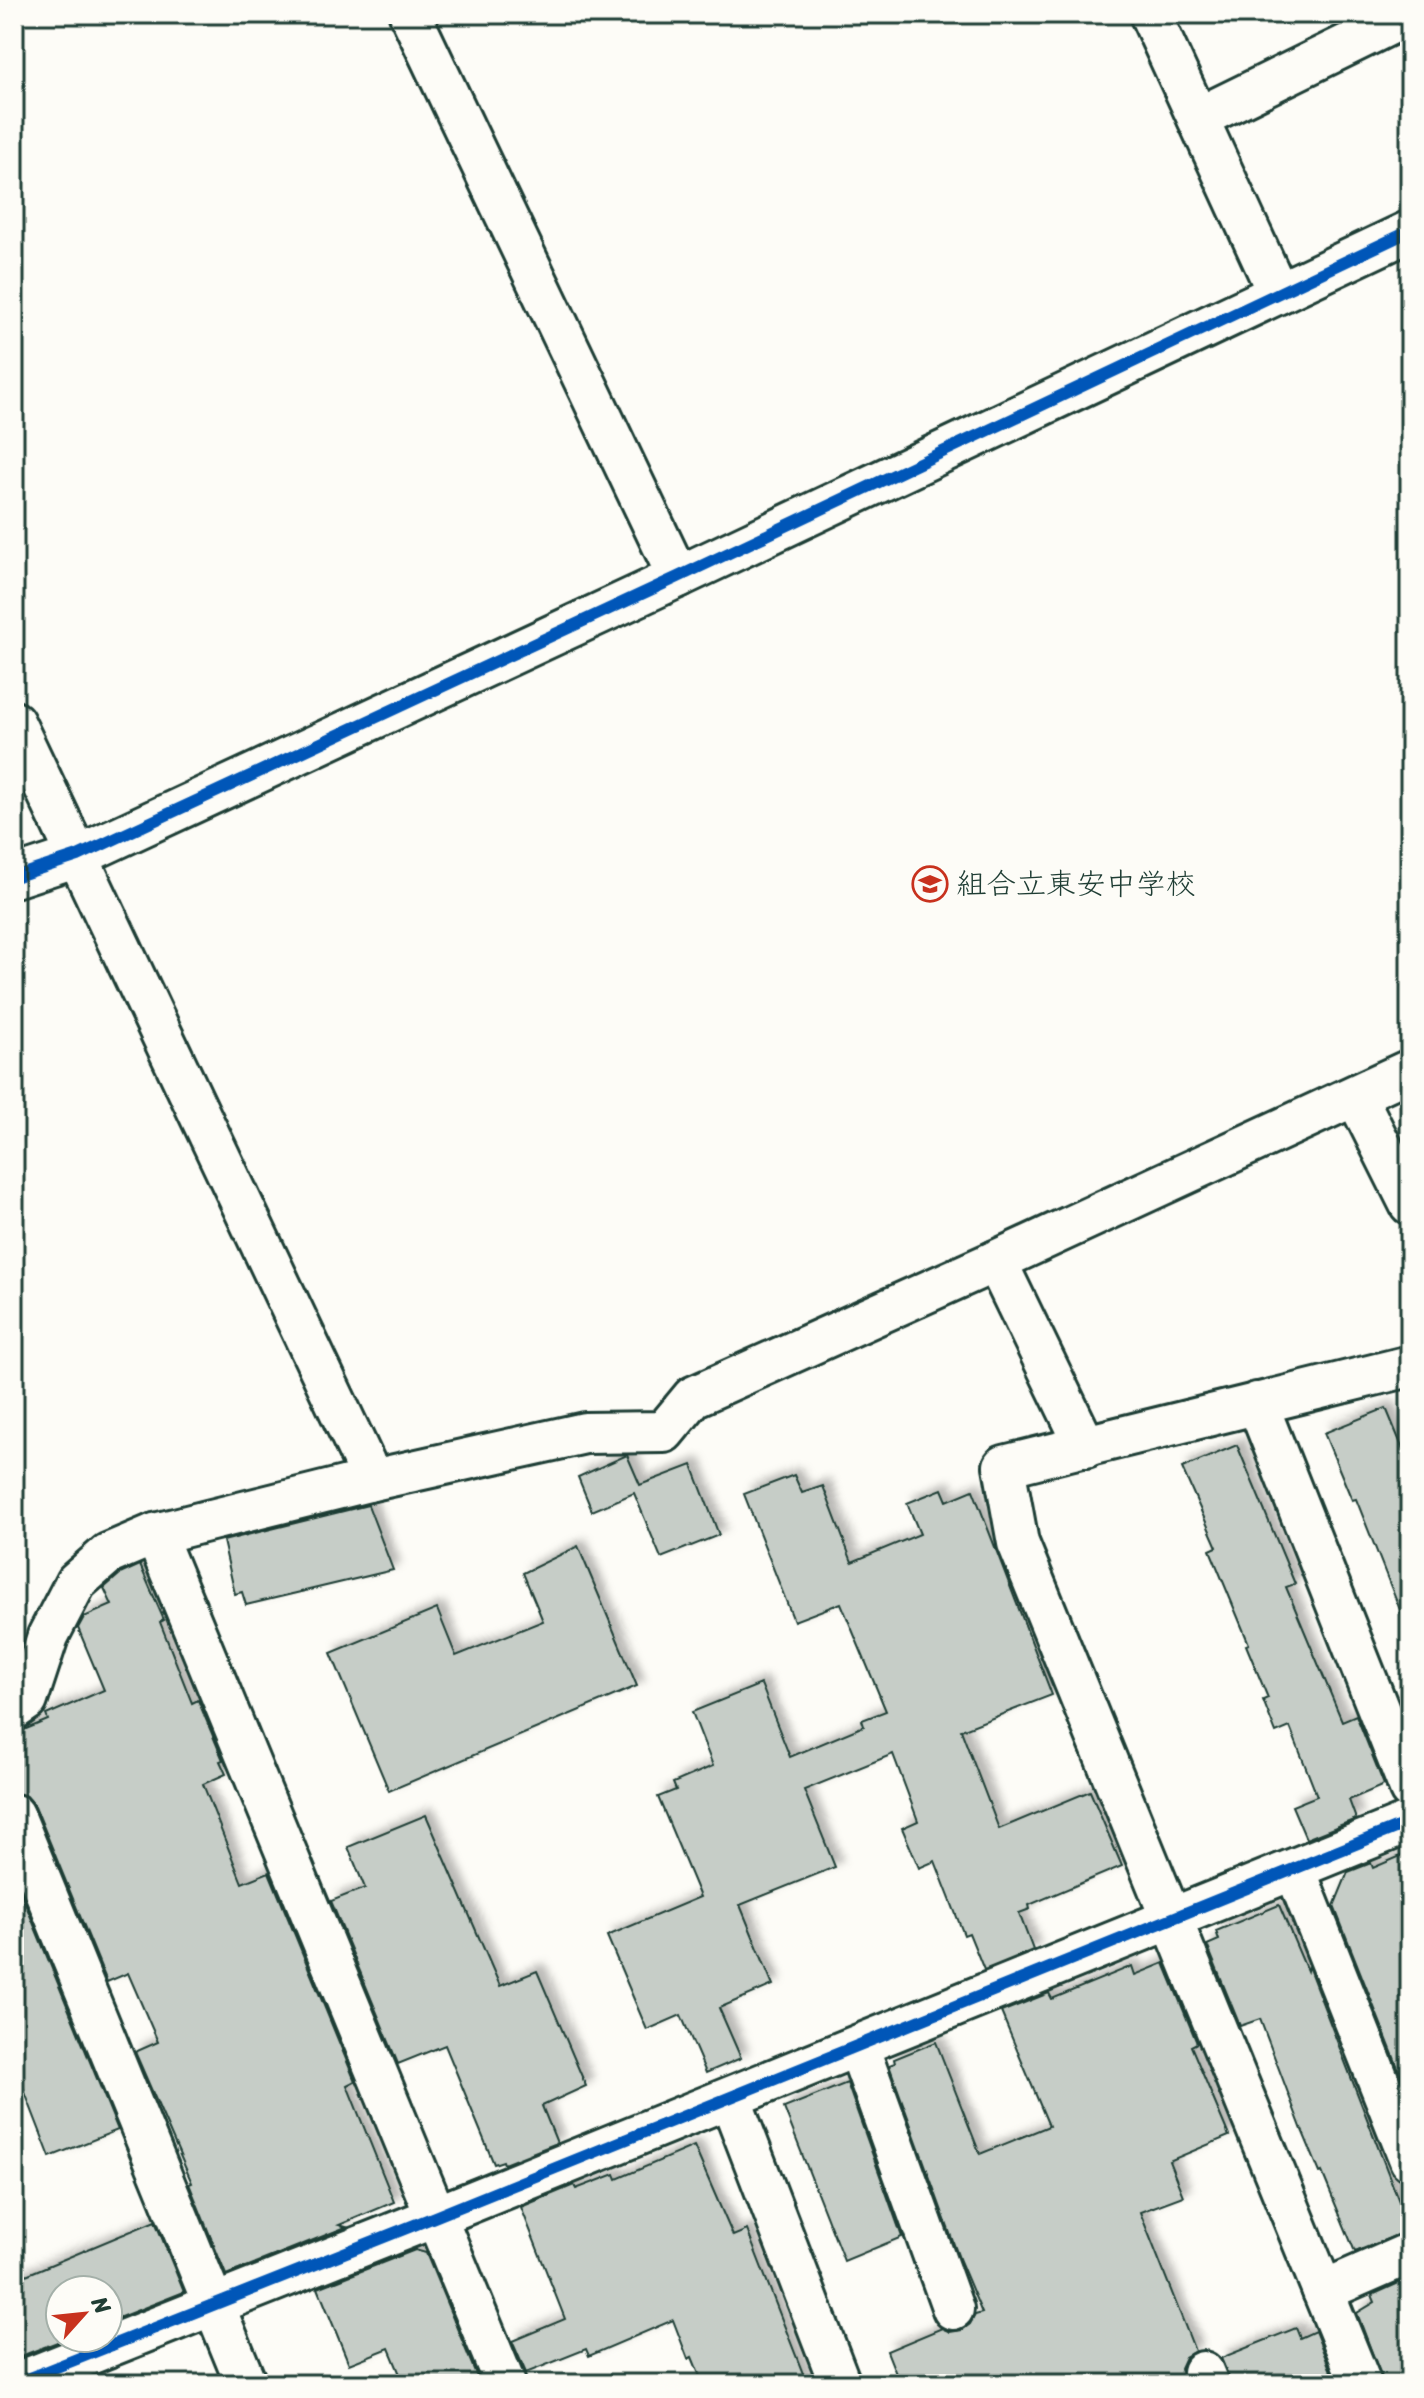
<svg xmlns="http://www.w3.org/2000/svg" width="1424" height="2398" font-family="Sriracha,'Klee One',sans-serif">
	<style>
		.building { fill: #c6cdc7; stroke: #1f3d34; stroke-width: 2; filter: url(#shadow) }
		.lines { fill: none; stroke-linecap: round; stroke-linejoin: round }
		.street-casing { stroke: #1f3d34; stroke-width: 46 }
		.street { stroke: #fdfcf7; stroke-width: 40 }
		.cycleway-casing { stroke: #fdfcf7; stroke-width: 17 }
		.cycleway { stroke: #0057b8; stroke-width: 12 }
		.labels { text-anchor: middle; stroke-width: 6; stroke-linejoin: round; paint-order: stroke }
		.poi-label { font-size: 30px; fill: #1f3d34; stroke: #fdfcf7; text-anchor: start }
	</style>
	<defs>
		<filter id="shadow"><feDropShadow dx="7" dy="-7" stdDeviation="4" flood-color="#0004"/></filter>
	</defs>
	<rect width="100%" height="100%" fill="#fdfcf7"/>
	<filter id="ink" filterUnits="userSpaceOnUse"><feTurbulence type="fractalNoise" baseFrequency=".0125" numOctaves="2"/><feDisplacementMap in="SourceGraphic" scale="16" xChannelSelector="R" yChannelSelector="G"/><feConvolveMatrix kernelMatrix="1 2 1 2 8 2 1 2 1" color-interpolation-filters="sRGB"/></filter>
	<g filter="url(#ink)">
		<g class="building">
			<polygon points="1386,1408 1410,1466 1408,1630 1356,1499 1352,1500 1324,1433"/>
			<polygon points="1237,1445 1295,1584 1286,1587 1342,1721 1356,1715 1384,1785 1349,1800 1356,1819 1306,1839 1292,1806 1317,1796 1290,1727 1276,1733 1263,1700 1268,1698 1246,1645 1249,1644 1210,1550 1217,1547 1182,1468"/>
			<polygon points="627,1455 640,1485 692,1465 719,1535 661,1558 634,1493 592,1511 578,1477"/>
			<polygon points="794,1475 802,1493 823,1486 852,1562 920,1534 907,1503 942,1489 947,1501 973,1490 1052,1695 961,1730 999,1829 1090,1791 1122,1866 1029,1905 1030,1909 1019,1913 1033,1950 984,1970 969,1933 964,1935 935,1861 919,1868 902,1828 918,1821 893,1754 804,1790 835,1867 740,1905 773,1985 719,2008 741,2058 706,2073 681,2015 647,2030 607,1936 700,1897 658,1797 676,1790 673,1783 713,1766 692,1712 761,1684 790,1757 864,1726 862,1720 886,1711 841,1603 794,1621 744,1494"/>
			<polygon points="368,1505 393,1570 246,1605 242,1592 235,1594 223,1541"/>
			<polygon points="578,1546 637,1686 389,1791 331,1653 437,1609 456,1656 543,1621 523,1573"/>
			<polygon points="140,1565 164,1620 160,1622 192,1703 198,1700 223,1760 220,1761 226,1774 203,1784 242,1883 269,1872 355,2081 347,2085 394,2202 339,2225 346,2227 226,2275 189,2184 192,2183 135,2052 158,2042 128,1973 107,1982 35,1806 27,1796 14,1792 14,1734 48,1720 46,1715 104,1690 78,1628 84,1617 112,1605 104,1588 120,1574"/>
			<polygon points="426,1815 500,1986 537,1971 586,2086 542,2106 557,2143 504,2164 503,2161 494,2164 445,2045 398,2064 331,1901 365,1888 348,1847"/>
			<polygon points="1410,1852 1410,2095 1409,2095 1334,1906 1348,1872 1371,1863 1373,1868"/>
			<polygon points="14,1876 118,2130 50,2157 14,2064"/>
			<polygon points="1279,1905 1307,1971 1308,1966 1410,2230 1355,2252 1322,2172 1320,2173 1302,2130 1260,2019 1240,2026 1207,1945 1219,1940 1216,1931"/>
			<polygon points="1164,1963 1197,2043 1191,2046 1229,2136 1169,2161 1183,2196 1140,2212 1195,2351 1185,2357 1180,2368 1183,2384 900,2384 887,2351 942,2328 950,2332 962,2330 970,2324 975,2315 982,2313 960,2261 889,2065 895,2063 894,2059 936,2042 980,2154 1049,2126 1001,2012 1049,1993 1052,1999 1132,1966 1135,1975"/>
			<polygon points="847,2083 902,2237 844,2261 784,2108"/>
			<polygon points="694,2146 733,2236 747,2230 807,2384 703,2384 692,2357 688,2359 673,2320 589,2356 586,2349 526,2373 512,2341 565,2319 521,2207 574,2185 576,2189 615,2174 617,2179"/>
			<polygon points="155,2221 184,2292 108,2322 108,2290 60,2290 60,2338 68,2338 21,2356 14,2338 14,2280"/>
			<polygon points="415,2250 426,2253 480,2384 404,2384 389,2348 349,2364 318,2288"/>
			<polygon points="1410,2278 1410,2384 1384,2384 1357,2313 1375,2302 1372,2295"/>
			<polygon points="1296,2328 1300,2338 1315,2331 1336,2384 1231,2384 1221,2358"/>
		</g>
		<g class="lines">
			<defs>
				<g id="street">
					<polyline points="410,14 678,577"/>
					<polyline points="1150,14 1278,293"/>
					<polyline points="1198,118 1398,20"/>
					<polyline points="14,722 364,1462 368,1481 155,1534 108,1554 76,1582 48,1636 27,1700 14,1709"/>
					<polyline points="14,877 78,856 678,577 1410,231"/>
					<polyline points="1356,1096 1410,1204"/>
					<polyline points="1257,1403 1410,1789"/>
					<polyline points="1086,1447 996,1261 1410,1070"/>
					<polyline points="368,1481 585,1433 664,1432 693,1397 996,1261"/>
					<polyline points="155,1534 505,2384"/>
					<polyline points="14,1815 246,2384"/>
					<polyline points="1295,1870 1410,2160"/>
					<polyline points="858,2046 953,2309"/>
					<polyline points="730,2098 840,2384"/>
					<polyline points="1323,2291 1410,2253"/>
					<polyline points="1203,2372 1208,2384"/>
					<polyline points="14,2384 437,2216 1410,1822"/>
					<polyline points="1361,2384 1018,1543 1004,1466 1410,1366"/>
				</g>
			</defs>
			<use href="#street" class="street-casing"/>
			<use href="#street" class="street"/>
			<defs>
				<g id="cycleway">
					<polyline points="14,877 78,856 678,577 1410,231"/>
					<polyline points="14,2384 437,2216 1410,1822"/>
				</g>
			</defs>
			<use href="#cycleway" class="cycleway-casing"/>
			<use href="#cycleway" class="cycleway"/>
		</g>
	</g>
	<defs>
		<symbol id="school-ring" viewBox="-11 -11 22 22"><circle r="9.5" fill="#fdfcf7" stroke="#c8321e" stroke-width="1.5"/><path d="M0-5L7-2L0 1L-7-2ZM-4 1L0 2.5L4 1V4Q0 6-4 4Z" fill="#c8321e"/></symbol>
	</defs>
	<g fill-rule="evenodd">
		<use href="#school-ring" x="910" y="864" width="40" height="40"/>
	</g>
	<g class="labels">
		<g class="poi-label">
			<text x="956" y="894">組合立東安中学校</text>
		</g>
	</g>
	<rect width="1424" height="2398" fill="none" stroke="#fdfcf7" stroke-width="48"/>
	<rect x="24" y="24" width="1376" height="2350" fill="none" stroke="#1f3d34" stroke-width="3" filter="url(#ink)"/>
	<g transform="translate(84 2314) rotate(63)"><circle r="38" fill="#fdfcf7" stroke="#a4b0a9" stroke-width="2"/>
	<path d="M0-6L14 30L0 20L-14 30Z" fill="#c8321e"/>
	<text y="-12" font-size="22" font-weight="bold" text-anchor="middle" fill="#1f3d34">N</text>
	</g>
</svg>
